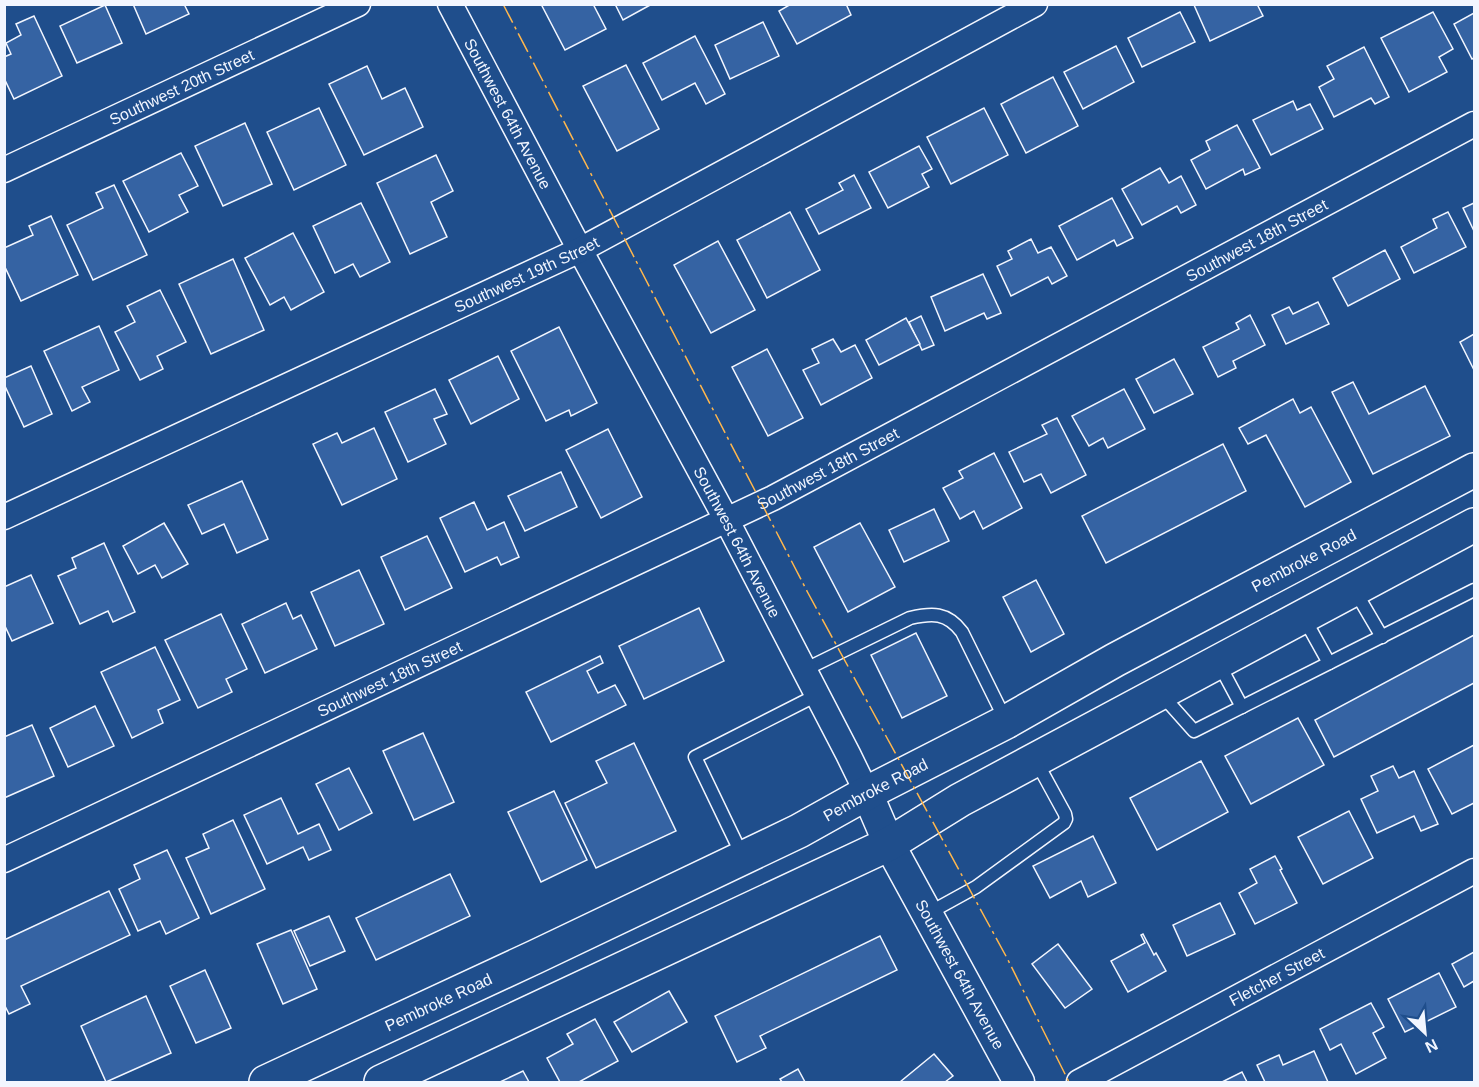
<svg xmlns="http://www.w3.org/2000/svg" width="1479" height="1087" font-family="Helvetica,sans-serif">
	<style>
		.building { fill: #3563a3; stroke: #f2f6ff; stroke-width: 1.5 }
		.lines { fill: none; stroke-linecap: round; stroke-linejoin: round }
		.service-casing { stroke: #f2f6ff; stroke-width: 15 }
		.minor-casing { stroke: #f2f6ff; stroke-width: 27 }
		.tertiary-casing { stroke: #f2f6ff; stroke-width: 33 }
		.secondary-casing { stroke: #f2f6ff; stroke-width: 36 }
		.service { stroke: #1f4e8c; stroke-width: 12 }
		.minor { stroke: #1f4e8c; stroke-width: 24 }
		.tertiary { stroke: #1f4e8c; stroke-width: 30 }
		.secondary { stroke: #1f4e8c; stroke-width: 33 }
		.power { stroke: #ffb74d; stroke-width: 1.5; stroke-dasharray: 21 4.5 3 4.5; stroke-linecap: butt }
		.labels { text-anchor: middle; stroke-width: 4.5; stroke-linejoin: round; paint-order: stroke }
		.street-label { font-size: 16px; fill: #f2f6ff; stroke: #1f4e8c }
	</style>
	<rect width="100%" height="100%" fill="#1f4e8c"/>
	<g class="building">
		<polygon points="133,4 184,4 189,14 146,34"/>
		<polygon points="541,4 593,4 606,29 565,50"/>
		<polygon points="615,4 652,4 623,20"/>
		<polygon points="791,4 846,4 851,15 797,44 779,11"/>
		<polygon points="1257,4 1263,16 1210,41 1194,5"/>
		<polygon points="105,5 122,43 77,63 60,26"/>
		<polygon points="1180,12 1195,42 1142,67 1128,38"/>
		<polygon points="1433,12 1453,49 1439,57 1447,72 1409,92 1381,38"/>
		<polygon points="1474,13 1474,58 1472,59 1454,24"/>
		<polygon points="34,16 62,76 14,99 4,78 4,57 11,54 6,43 21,35 16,24"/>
		<polygon points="763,22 779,56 730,79 715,45"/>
		<polygon points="695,36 725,94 706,104 695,83 662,100 643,63"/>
		<polygon points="1116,46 1134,82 1083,109 1064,72"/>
		<polygon points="1364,47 1389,97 1375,104 1371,98 1334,117 1319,87 1334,79 1327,66"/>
		<polygon points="626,65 659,129 617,151 583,86"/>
		<polygon points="367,66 382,99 405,88 423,127 364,155 329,84"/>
		<polygon points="1053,77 1078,126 1026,153 1001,104"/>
		<polygon points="1293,101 1297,110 1310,104 1323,129 1271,155 1253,120"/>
		<polygon points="319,108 346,165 294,190 267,132"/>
		<polygon points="984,108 1008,155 951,184 927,137"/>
		<polygon points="245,123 272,184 223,206 195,146"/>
		<polygon points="1237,125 1260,168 1245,175 1243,169 1206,189 1191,160 1210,150 1206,141"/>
		<polygon points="919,146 932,169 922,174 929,187 888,208 869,172"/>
		<polygon points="181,153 198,186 179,195 188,212 149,232 123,181"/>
		<polygon points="436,155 453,191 431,202 447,237 410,254 377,183"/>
		<polygon points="1160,168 1169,183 1181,176 1196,205 1181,213 1177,206 1142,225 1122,189"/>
		<polygon points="854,175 871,208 819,234 806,209 843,190 839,183"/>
		<polygon points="114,185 147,255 93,280 67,225 103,208 96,193"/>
		<polygon points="1112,198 1133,238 1117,246 1114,240 1077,260 1059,226"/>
		<polygon points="361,203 390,262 360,277 353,264 335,273 313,226"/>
		<polygon points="1474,203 1474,231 1463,208"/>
		<polygon points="790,212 820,270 767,298 737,240"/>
		<polygon points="1448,212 1466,247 1414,273 1401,247 1437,228 1433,219"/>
		<polygon points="51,216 78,275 21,301 4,265 4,248 33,235 29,226"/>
		<polygon points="293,233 324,292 291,310 284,297 270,305 245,258"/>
		<polygon points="1031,239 1038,253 1051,247 1067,276 1052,284 1048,277 1011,296 997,266 1012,259 1008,251"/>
		<polygon points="718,241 755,310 711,333 674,265"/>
		<polygon points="1385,250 1400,279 1348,306 1333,278"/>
		<polygon points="233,259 264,330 211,354 179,284"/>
		<polygon points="983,274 1001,313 987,319 984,313 945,331 931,297"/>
		<polygon points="160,290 186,342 157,356 163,369 140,380 115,332 135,322 127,306"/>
		<polygon points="1318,302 1329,324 1286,344 1272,315 1289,307 1293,314"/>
		<polygon points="1250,315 1265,345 1233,361 1236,368 1218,377 1203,347 1239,329 1236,323"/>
		<polygon points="921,316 934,345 922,350 909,322"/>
		<polygon points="906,318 920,344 879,365 866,340"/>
		<polygon points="99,326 119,370 82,387 90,402 72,411 44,351"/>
		<polygon points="559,327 597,403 571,416 569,410 546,421 511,351"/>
		<polygon points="1474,334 1474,370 1460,342"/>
		<polygon points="833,339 841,352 855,345 872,378 821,405 803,370 819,363 812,349"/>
		<polygon points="767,349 803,418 768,436 732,367"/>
		<polygon points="498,356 519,399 471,424 449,380"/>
		<polygon points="1174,359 1193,394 1154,413 1136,379"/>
		<polygon points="31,366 52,414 24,427 4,384 4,378"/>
		<polygon points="1353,382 1369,414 1425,386 1450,436 1373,474 1332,392"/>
		<polygon points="435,389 447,414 434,419 446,444 408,462 385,412"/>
		<polygon points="1124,389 1145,429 1108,448 1103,438 1089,446 1072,416"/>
		<polygon points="1293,399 1300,413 1311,407 1351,482 1305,507 1266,435 1248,444 1239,428"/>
		<polygon points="1057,418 1086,475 1051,493 1041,474 1024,482 1009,452 1047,434 1042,425"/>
		<polygon points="374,428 397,479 342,505 313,444 337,433 342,443"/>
		<polygon points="608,429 642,497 601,518 566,450"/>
		<polygon points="1223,444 1246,491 1106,563 1082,516"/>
		<polygon points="994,453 1022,508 983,529 974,511 960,519 943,488 963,478 959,471"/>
		<polygon points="561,472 577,507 525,531 508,496"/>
		<polygon points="242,481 268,539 237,553 224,524 202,534 188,505"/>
		<polygon points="474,502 487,530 504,522 519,557 501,565 497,557 465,572 440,518"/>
		<polygon points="934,509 949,541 904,562 889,530"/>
		<polygon points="164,523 188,564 162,578 155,565 138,574 123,546"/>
		<polygon points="860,523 895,587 848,612 814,547"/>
		<polygon points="427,536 452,588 405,610 381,557"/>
		<polygon points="104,543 135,612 113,622 108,611 80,624 58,576 76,568 72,558"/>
		<polygon points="359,570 384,624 335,646 311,592"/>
		<polygon points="31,575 53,623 12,641 4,624 4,587"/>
		<polygon points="1036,580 1064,634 1031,652 1003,597"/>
		<polygon points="286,603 293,619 301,615 317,649 265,673 242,624"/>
		<polygon points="699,608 724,661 644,699 619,646"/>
		<polygon points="221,614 247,669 226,679 232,692 198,708 165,640"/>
		<polygon points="916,633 947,696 902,718 871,655"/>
		<polygon points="1474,635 1474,683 1334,757 1315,720"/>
		<polygon points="155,647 180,700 158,710 163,723 132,738 101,672"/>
		<polygon points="600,656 603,663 587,671 598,693 615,685 626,705 551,742 526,692"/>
		<polygon points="95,706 114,746 68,767 50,728"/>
		<polygon points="1298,718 1324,765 1251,804 1225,756"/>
		<polygon points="32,725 54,776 4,798 4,737"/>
		<polygon points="423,733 454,802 414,820 383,751"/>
		<polygon points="634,743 676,831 596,868 565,803 607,783 596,761"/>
		<polygon points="1474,745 1474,803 1452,814 1428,769"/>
		<polygon points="1201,761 1228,812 1157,850 1130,798"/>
		<polygon points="1393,766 1399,778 1414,771 1438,824 1421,831 1414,816 1377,833 1361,799 1378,791 1371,776"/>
		<polygon points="349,768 372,813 339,830 316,784"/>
		<polygon points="554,791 587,860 541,882 508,812"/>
		<polygon points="281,798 298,834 319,824 331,850 309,860 303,847 267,864 244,815"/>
		<polygon points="1349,811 1373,858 1323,884 1298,837"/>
		<polygon points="233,820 265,889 211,914 186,858 209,848 203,834"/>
		<polygon points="1093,836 1116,883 1088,897 1081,881 1050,898 1033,866"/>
		<polygon points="167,850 199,918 166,934 160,921 138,931 119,889 140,879 134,865"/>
		<polygon points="1275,856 1282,869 1280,870 1297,903 1255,924 1239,893 1257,883 1250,869"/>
		<polygon points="450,874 470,916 376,960 356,918"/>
		<polygon points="109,891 130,935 21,986 30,1004 9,1014 4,1004 4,940"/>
		<polygon points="1220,903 1235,934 1187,956 1173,925"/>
		<polygon points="329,916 345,951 310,966 294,931"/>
		<polygon points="291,930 317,989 283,1004 257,944"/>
		<polygon points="1143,934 1154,955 1156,953 1166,971 1128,992 1111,961 1145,943 1141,935"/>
		<polygon points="880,936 897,970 760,1036 766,1048 737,1062 715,1016"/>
		<polygon points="1058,944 1092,989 1065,1008 1032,964"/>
		<polygon points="1474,952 1474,981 1464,987 1452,964"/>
		<polygon points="205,970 231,1028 196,1043 170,986"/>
		<polygon points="1439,973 1456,1007 1405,1032 1388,999"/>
		<polygon points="669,991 687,1022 632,1052 614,1022"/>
		<polygon points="146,996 171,1053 106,1082 81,1026"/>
		<polygon points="1371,1003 1384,1027 1373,1033 1386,1058 1356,1074 1341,1044 1330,1050 1320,1029"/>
		<polygon points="595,1019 618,1061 579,1082 560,1082 547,1058 573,1044 567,1034"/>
		<polygon points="1314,1051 1328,1082 1265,1082 1257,1065 1279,1055 1283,1065"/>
		<polygon points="934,1054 953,1076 945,1082 900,1082"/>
		<polygon points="798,1069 805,1082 782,1082 780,1079"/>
		<polygon points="523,1071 529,1082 500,1082"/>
		<polygon points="1242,1072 1247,1082 1222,1082"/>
	</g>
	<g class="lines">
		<defs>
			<g id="service">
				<polyline points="1355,591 1382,637"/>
				<polyline points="1304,618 1329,663"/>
				<polyline points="1219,664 1242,707"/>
				<path d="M804,670L910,618C932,613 947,612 962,632L1006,721"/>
				<polyline points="1161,694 1194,731 1474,590"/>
				<polyline points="743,857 695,757 817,695"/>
				<polyline points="927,914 976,887 1064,823 1066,819 1065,814 1036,761"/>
			</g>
			<g id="minor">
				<path id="s1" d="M450,4L580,250L726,519L848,754L867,793"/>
				<path id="s2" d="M4,170L358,4"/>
				<path id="s3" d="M4,517L580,250L1035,4"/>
				<path id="s4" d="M4,860L773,498L1474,124"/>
				<path id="s5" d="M1079,1082L1474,871"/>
			</g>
			<g id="tertiary">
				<path id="s6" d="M867,793L889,844L1019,1082"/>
			</g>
			<g id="secondary">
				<path id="s7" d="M266,1082L535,957L799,831L867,793L1006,722L1115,660L1474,470"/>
				<polyline points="381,1082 889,844 960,800 1474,525"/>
			</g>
		</defs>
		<use href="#service" class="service-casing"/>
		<use href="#minor" class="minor-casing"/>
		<use href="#tertiary" class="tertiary-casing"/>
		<use href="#secondary" class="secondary-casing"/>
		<use href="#service" class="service"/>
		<use href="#minor" class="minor"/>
		<use href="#tertiary" class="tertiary"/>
		<use href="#secondary" class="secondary"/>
		<polyline class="power" points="503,4 808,593 1007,958 1069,1082"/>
	</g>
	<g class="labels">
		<g class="street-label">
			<text dy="6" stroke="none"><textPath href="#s2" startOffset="196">Southwest 20th Street</textPath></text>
			<text dy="6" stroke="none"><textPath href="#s1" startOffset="124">Southwest 64th Avenue</textPath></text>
			<text dy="6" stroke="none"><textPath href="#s4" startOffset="1398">Southwest 18th Street</textPath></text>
			<text dy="6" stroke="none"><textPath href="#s3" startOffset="576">Southwest 19th Street</textPath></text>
			<text dy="6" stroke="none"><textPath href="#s4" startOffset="912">Southwest 18th Street</textPath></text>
			<text dy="6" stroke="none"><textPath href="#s1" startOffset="610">Southwest 64th Avenue</textPath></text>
			<text dy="6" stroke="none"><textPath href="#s7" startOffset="1162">Pembroke Road</textPath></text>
			<text dy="6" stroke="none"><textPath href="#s4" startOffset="426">Southwest 18th Street</textPath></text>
			<text dy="6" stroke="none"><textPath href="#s7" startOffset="676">Pembroke Road</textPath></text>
			<text dy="6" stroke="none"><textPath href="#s6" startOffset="204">Southwest 64th Avenue</textPath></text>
			<text dy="6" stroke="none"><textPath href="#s5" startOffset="224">Fletcher Street</textPath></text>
			<text dy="6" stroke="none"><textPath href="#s7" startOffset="190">Pembroke Road</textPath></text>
		</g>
	</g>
	<rect width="1479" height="1087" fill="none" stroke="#f2f6ff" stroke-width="12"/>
	<g transform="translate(1425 1033) rotate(154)" stroke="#1f4e8c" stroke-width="4.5" paint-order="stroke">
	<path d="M0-4.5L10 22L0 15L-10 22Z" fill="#f2f6ff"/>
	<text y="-9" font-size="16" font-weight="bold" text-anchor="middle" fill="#f2f6ff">N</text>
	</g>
</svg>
